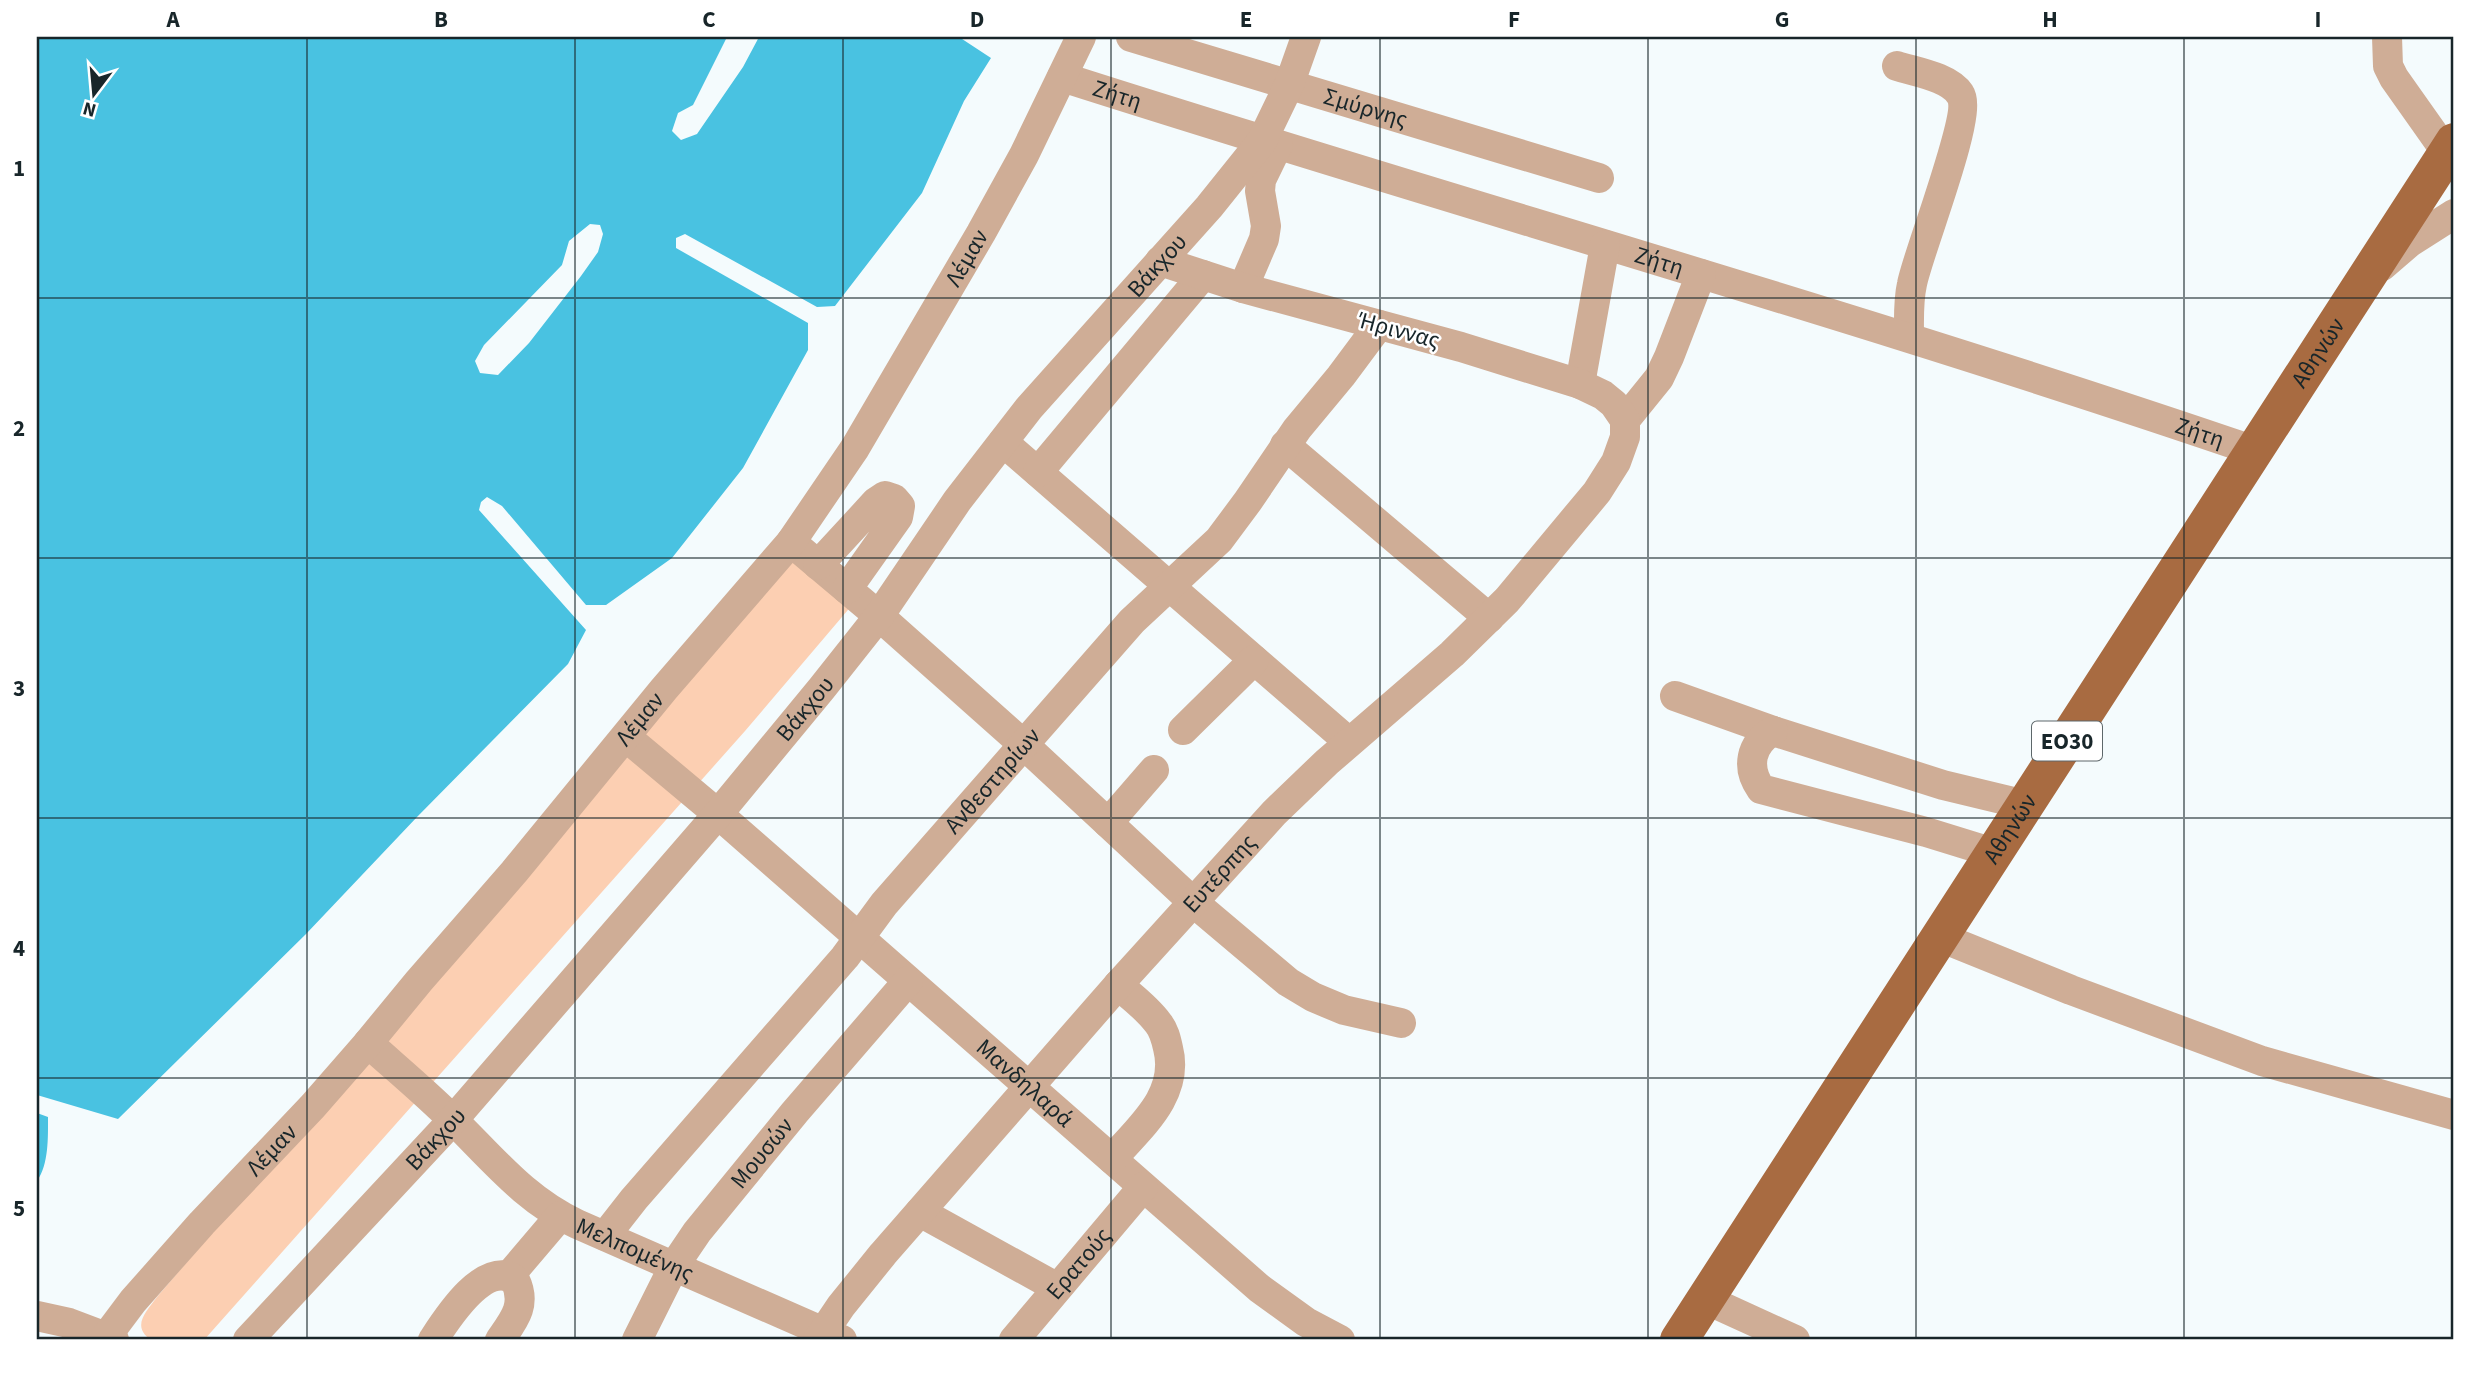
<svg xmlns="http://www.w3.org/2000/svg" width="2491" height="1377" font-family="'Source Sans 3',sans-serif">
	<style>
		.green { fill: #fccfb2 }
		.water { fill: #49c2e1 }
		.pier { fill: #f4fbfd }
		.lines { fill: none; stroke-linecap: round; stroke-linejoin: round }
		.minor { stroke: #cfad96; stroke-width: 30 }
		.major { stroke: #a86b41; stroke-width: 38 }
		.grid { fill: none; stroke: #18262a; stroke-width: 2; stroke-opacity: 0.55 }
		.labels { text-anchor: middle; stroke-width: 5; stroke-linejoin: round; paint-order: stroke }
		.shield { fill: #fff; stroke: #5d676a; stroke-width: 2 }
		.shield-label { font-size: 23px; font-weight: bold; fill: #18262a }
		.street-label { font-size: 24px; fill: #18262a; stroke: #fff }
		.neatline { fill: none; stroke: #18262a; stroke-width: 2.5 }
		.grid-label { font-size: 23px; text-anchor: middle; font-weight: bold; fill: #18262a }
	</style>
	<rect width="100%" height="100%" fill="#f4fbfd"/>
	<path class="green" d="M792,550L853,604L745,731L204,1340H151C131,1326 146,1312 157,1297Z"/>
	<g class="water">
		<polygon points="37,37 959,37 991,58 964,101 922,193 835,306 817,307 685,234 676,238 676,248 808,323 808,350 743,468 672,558 606,605 586,605 502,506 487,497 481,502 479,510 586,630 568,664 417,817 306,934 118,1119 37,1095"/>
		<path d="M37,1113L48,1117C48,1137 49,1164 37,1181Z"/>
	</g>
	<g class="pier">
		<polygon points="727,37 759,37 743,67 697,134 681,140 672,131 678,113 693,105"/>
		<polygon points="590,224 600,225 603,234 598,252 581,276 529,343 498,375 480,373 475,361 484,345 562,265 569,241"/>
	</g>
	<g class="lines">
		<g class="minor">
			<path id="s1" d="M1131,37L1599,178"/>
			<polyline points="2387,37 2388,66 2394,78 2447,153"/>
			<path d="M1897,66C1916,72 1949,77 1960,94C1974,114 1918,252 1912,284C1908,301 1909,320 1909,337"/>
			<path id="s2" d="M1062,77C1459,204 1860,316 2255,451"/>
			<polyline points="2382,266 2410,242 2454,214"/>
			<polyline points="1243,288 1264,239 1266,226 1260,191 1261,180 1278,145"/>
			<polyline points="1580,384 1605,245"/>
			<polyline points="1625,420 1659,378 1669,357 1701,274"/>
			<polyline points="1003,442 1349,742"/>
			<polyline points="1285,445 1489,618"/>
			<polyline points="1038,472 1203,275"/>
			<polyline points="791,542 879,616 1023,744 1193,902 1288,982 1313,997 1344,1010 1401,1023"/>
			<polyline points="818,565 876,502 885,496 894,499 900,506 898,517 847,589"/>
			<polyline points="1675,696 1773,731 1943,785 2026,805"/>
			<polyline points="1183,730 1254,660"/>
			<path d="M1773,731C1750,744 1746,768 1761,789L1926,832L1994,853"/>
			<path id="s3" d="M626,737L718,814L1259,1288L1306,1322L1340,1340"/>
			<polyline points="1108,823 1154,770"/>
			<polyline points="1940,937 2071,990 2262,1061 2454,1115"/>
			<path id="s4" d="M368,1043C397,1069 426,1093 453,1120C493,1159 525,1200 577,1224L842,1340"/>
			<path d="M1112,1159C1140,1127 1180,1095 1168,1048C1166,1039 1164,1030 1158,1023C1147,1008 1132,997 1118,985"/>
			<polyline points="920,1212 1056,1287"/>
			<path id="s5" d="M605,1236L634,1199L845,957L884,904L1132,621L1219,540L1248,501L1297,429L1341,376L1379,325"/>
			<polyline points="509,1276 560,1216"/>
			<polyline points="1705,1299 1795,1340"/>
			<polyline points="37,1316 69,1323 114,1340"/>
			<path id="s6" d="M106,1337L133,1301L202,1223L313,1106L368,1043L419,981L514,872L664,689L791,542L855,448L981,233L1024,155L1081,37"/>
			<path id="s7" d="M248,1340L453,1120L718,814L822,688L879,616L957,501L1029,408L1209,207L1262,141L1289,85L1306,37"/>
			<path d="M433,1340C446,1320 485,1258 515,1280C527,1305 514,1320 500,1340"/>
			<path id="s8" d="M637,1340L674,1266L697,1232L795,1112L908,981"/>
			<path id="s9" d="M818,1340L841,1306L883,1254L1118,985L1274,813L1327,762L1452,654L1507,600L1597,492L1616,462L1625,437V420L1614,404L1603,395L1580,384L1461,347L1243,288L1160,261"/>
			<path id="s10" d="M1014,1340L1143,1187"/>
		</g>
		<path class="major" id="s11" d="M1679,1340L2454,142"/>
	</g>
	<path class="grid" d="M307,37V1340M575,37V1340M843,37V1340M1111,37V1340M1380,37V1340M1648,37V1340M1916,37V1340M2184,37V1340M37,298H2454M37,558H2454M37,818H2454M37,1078H2454"/>
	<g class="labels">
		<rect class="shield" x="2032" y="721.5" width="70" height="39" rx="5"/>
		<g class="shield-label">
			<text x="2067" y="749">ΕΟ30</text>
		</g>
		<g class="street-label">
			<text dy="8" stroke="none"><textPath href="#s2" startOffset="58">Ζήτη</textPath></text>
			<text dy="8" stroke="none"><textPath href="#s1" startOffset="245">Σμύρνης</textPath></text>
			<text dy="8" stroke="none"><textPath href="#s6" startOffset="1384">Λέμαν</textPath></text>
			<text dy="8" stroke="none"><textPath href="#s2" startOffset="625">Ζήτη</textPath></text>
			<text dy="8" stroke="none"><textPath href="#s7" startOffset="1409">Βάκχου</textPath></text>
			<text transform="translate(1399 330) rotate(15)" y="8">Ήριννας</text>
			<text dy="8" stroke="none"><textPath href="#s11" startOffset="1176">Αθηνών</textPath></text>
			<text dy="8" stroke="none"><textPath href="#s2" startOffset="1192">Ζήτη</textPath></text>
			<text dy="8" stroke="none"><textPath href="#s7" startOffset="842">Βάκχου</textPath></text>
			<text dy="8" stroke="none"><textPath href="#s6" startOffset="817">Λέμαν</textPath></text>
			<text dy="8" stroke="none"><textPath href="#s5" startOffset="598">Ανθεστηρίων</textPath></text>
			<text dy="8" stroke="none"><textPath href="#s11" startOffset="609">Αθηνών</textPath></text>
			<text dy="8" stroke="none"><textPath href="#s9" startOffset="616">Ευτέρπης</textPath></text>
			<text dy="8" stroke="none"><textPath href="#s3" startOffset="528">Μανδηλαρά</textPath></text>
			<text dy="8" stroke="none"><textPath href="#s7" startOffset="275">Βάκχου</textPath></text>
			<text dy="8" stroke="none"><textPath href="#s6" startOffset="250">Λέμαν</textPath></text>
			<text dy="8" stroke="none"><textPath href="#s8" startOffset="226">Μουσών</textPath></text>
			<text dy="8" stroke="none"><textPath href="#s4" startOffset="341">Μελπομένης</textPath></text>
			<text dy="8" stroke="none"><textPath href="#s10" startOffset="100">Ερατούς</textPath></text>
		</g>
	</g>
	<rect width="2491" height="1377" fill="none" stroke="#ffffff" stroke-width="77"/>
	<g transform="translate(94 94) rotate(196)" stroke="#ffffff" stroke-width="5" paint-order="stroke">
	<path d="M0-5L12 26L0 18L-12 26Z" fill="#18262a"/>
	<text y="-10" font-size="19" font-weight="bold" text-anchor="middle" fill="#18262a">N</text>
	</g>
	<rect x="38" y="38" width="2414" height="1300" class="neatline"/>
	<g class="grid-label">
		<text x="173" y="27">A</text>
		<text x="441" y="27">B</text>
		<text x="709" y="27">C</text>
		<text x="977" y="27">D</text>
		<text x="1246" y="27">E</text>
		<text x="1514" y="27">F</text>
		<text x="1782" y="27">G</text>
		<text x="2050" y="27">H</text>
		<text x="2318" y="27">I</text>
		<text x="19" y="176">1</text>
		<text x="19" y="436">2</text>
		<text x="19" y="696">3</text>
		<text x="19" y="956">4</text>
		<text x="19" y="1216">5</text>
	</g>
</svg>
